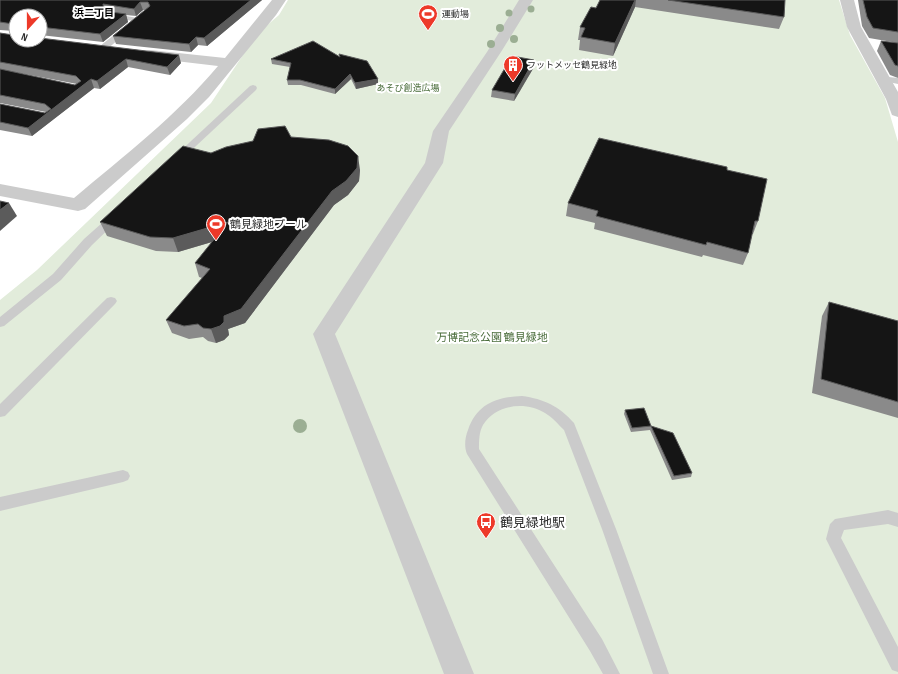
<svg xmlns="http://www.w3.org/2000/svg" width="898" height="674" font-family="'Sofia Sans Condensed','Noto Sans JP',sans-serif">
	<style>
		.green { fill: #e2ecdb }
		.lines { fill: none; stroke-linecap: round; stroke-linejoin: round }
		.lane { fill: #cbcbcb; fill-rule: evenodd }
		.street { fill: #cbcbcb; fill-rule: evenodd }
		.tree { fill: #9bae93 }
		.wall { fill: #8a8a8a; fill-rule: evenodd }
		.shaded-wall { fill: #5b5b5b }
		.building { fill: #151515; stroke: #5b5b5b }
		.labels { text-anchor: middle; stroke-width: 4; stroke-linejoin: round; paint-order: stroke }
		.far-poi-label { font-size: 9px; fill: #2e2e2e; stroke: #fff; text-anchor: start }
		.far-park-label { font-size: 9px; fill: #496c3a; stroke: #fff }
		.far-neighbourhood-label { font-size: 10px; font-weight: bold; fill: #000; stroke: #fff }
		.poi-label { font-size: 11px; fill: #2e2e2e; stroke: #fff; text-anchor: start }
		.park-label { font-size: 11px; fill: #496c3a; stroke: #fff }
		.near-poi-label { font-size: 13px; fill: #2e2e2e; stroke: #fff; text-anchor: start }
	</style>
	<rect width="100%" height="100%" fill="#fff"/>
	<polygon class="green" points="288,0 839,0 850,35 885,98 898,142 898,674 0,674 0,300 37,270 211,103 257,34 279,15"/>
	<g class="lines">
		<g class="lane">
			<polygon points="108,13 138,18 142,20 138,22 111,17 107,15"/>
			<polygon points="124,27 127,27 131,29 106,50 100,50 100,46"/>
			<polygon points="879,76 898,78 898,84 879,80 878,78"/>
			<polygon points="253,85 256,86 257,88 256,90 181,160 175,160 173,158 175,156 250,86"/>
			<polygon points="115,214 119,215 120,217 119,219 92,245 61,280 4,326 0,327 0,317 53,274 84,239 111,215"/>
			<polygon points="111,297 115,298 117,301 115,304 5,416 0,417 0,404 107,298"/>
			<path d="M522,396C544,399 559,406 574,423L616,529L669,674H653L602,529L564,430C558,424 552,417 545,413C526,401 496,404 483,425C479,432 479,441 479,449L602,639L620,674H603L590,651L467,454C464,447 465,437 468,430C477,404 496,397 522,396Z"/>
			<polygon points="123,470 128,472 130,476 128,480 123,482 0,511 0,497"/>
			<polygon points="888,510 898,513 898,527 888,524 844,530 841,538 898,647 898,672 892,670 826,539 830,524 835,519"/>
		</g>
		<g class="street">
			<path d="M272,0H286L276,15L209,97L187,119L85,209L78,211L0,196V184L74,198C124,156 176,116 218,66L150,58L145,57L143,54L145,51L150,50L225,58Z"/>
			<polygon points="519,0 533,0 501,52 449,131 443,163 335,334 474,674 444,674 313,334 425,163 433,131 487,52"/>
			<polygon points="840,0 854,0 861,27 898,92 898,117 892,115 886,99 847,27"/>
		</g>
	</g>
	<g class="tree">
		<circle cx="531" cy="9" r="3.5"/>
		<circle cx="509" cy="13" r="3.5"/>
		<circle cx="500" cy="28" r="4"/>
		<circle cx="514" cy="39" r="4"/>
		<circle cx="491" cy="44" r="4"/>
		<circle cx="300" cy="426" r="7"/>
	</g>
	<g class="wall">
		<path d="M0,0H262L207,46L198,45L191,52L116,44L113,36L145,10H143L136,16L126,15L128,22L103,42L40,35V16H16V40L181,63L170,75L128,67L100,89L94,88L32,136L0,130V104L45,113L46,112L0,103V33L13,35L15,34L14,31L0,30ZM9,71L77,84L75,85Z"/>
		<polygon points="600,0 785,0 784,17 779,29 635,7 613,56 579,50 580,40 578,40 580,27 596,8"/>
		<polygon points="858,0 898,0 898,43 869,38 862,26"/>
		<polygon points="881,41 898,43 898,78 890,75 877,51"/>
		<polygon points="339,54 378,84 356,89 351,79 335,94 301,85 288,85 287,80 290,67 272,64 271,59 339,56"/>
		<polygon points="534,67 514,101 491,97 492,90"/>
		<polygon points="291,137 360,170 359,181 348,195 334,205 245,323 228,329 229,335 224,340 216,343 208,341 203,337 189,339 172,333 166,320 202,278 199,277 195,263 212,242 178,252 156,251 107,236 100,222 211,153 253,141"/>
		<polygon points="727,170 758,221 753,234 752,234 748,253 743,265 703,255 702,257 594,229 595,223 566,216 568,203"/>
		<polygon points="829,302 898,321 898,418 812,393 822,316"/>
		<polygon points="625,410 651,426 692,473 691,477 672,480 650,430 631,432 624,414"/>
	</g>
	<g class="shaded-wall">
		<polygon points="251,0 262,0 207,46 204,38"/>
		<polygon points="635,0 636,0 635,7 613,56 615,43"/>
		<polygon points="140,2 143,10 136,16 134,9"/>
		<polygon points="126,14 128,22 103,42 100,34"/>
		<polygon points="196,37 198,45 191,52 189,44"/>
		<polygon points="179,55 181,63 170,75 167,67"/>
		<polygon points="126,59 128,67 100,89 97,81"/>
		<polygon points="534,60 534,67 514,101 515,94"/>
		<polygon points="350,74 351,79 335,94 335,89"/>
		<polygon points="91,79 94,88 32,136 28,128"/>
		<polygon points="378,79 378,84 356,89 355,83"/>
		<polygon points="358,156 360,170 359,181 348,195 334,205 245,323 228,329 229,335 224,340 216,343 211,329"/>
		<polygon points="9,203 17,216 0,231 0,210"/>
		<polygon points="228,222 232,236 178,252 173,238"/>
	</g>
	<g class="building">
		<polygon points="0,0 251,0 204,38 196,37 189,44 113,36 150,6 148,2 140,2 134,9 103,4 104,11 126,14 100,34 40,27 40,16 16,16 16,31 14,31 13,24 0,22"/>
		<polygon points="600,0 635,0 615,43 581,37 585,28 580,27 591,7 596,8"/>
		<polygon points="668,0 785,0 784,17"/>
		<polygon points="863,0 898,0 898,32 873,28 867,17"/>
		<polygon points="0,33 13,35 16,34 16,40 40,40 40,38 179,55 167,67 126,59 97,81 91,79 28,128 0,122 0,104 45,113 51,109 45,104 0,95 0,69 75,85 81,81 76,76 0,62"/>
		<polygon points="313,41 340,57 339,54 367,61 378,79 355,83 350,74 335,89 300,80 287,80 291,63 271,59"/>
		<polygon points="881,41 898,43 898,66 895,65"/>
		<polygon points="512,56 534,60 515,94 492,90"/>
		<polygon points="285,126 291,137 329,140 348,146 358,156 357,168 346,181 332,191 241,309 224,316 224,322 220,326 211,329 203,328 198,324 184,326 166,320 210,269 195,263 228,222 173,238 150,237 100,222 183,146 211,153 226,147 253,141 258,129"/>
		<polygon points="599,138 727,167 727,170 767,179 758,221 755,221 748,253 707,242 706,245 596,216 598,211 568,203"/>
		<polygon points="0,201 9,203 0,210"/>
		<polygon points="829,302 898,321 898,402 821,379"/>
		<polygon points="644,408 651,426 673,433 692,473 674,476 651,426 632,428 625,410"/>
	</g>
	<defs>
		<symbol id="stadium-pin" viewBox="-11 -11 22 30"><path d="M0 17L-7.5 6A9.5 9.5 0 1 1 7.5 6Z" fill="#ed3929" stroke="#fff"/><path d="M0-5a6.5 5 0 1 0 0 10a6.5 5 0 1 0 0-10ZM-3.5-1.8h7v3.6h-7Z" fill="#fff"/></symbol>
		<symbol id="building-pin" viewBox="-11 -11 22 30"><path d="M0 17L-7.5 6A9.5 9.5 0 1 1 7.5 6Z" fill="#ed3929" stroke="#fff"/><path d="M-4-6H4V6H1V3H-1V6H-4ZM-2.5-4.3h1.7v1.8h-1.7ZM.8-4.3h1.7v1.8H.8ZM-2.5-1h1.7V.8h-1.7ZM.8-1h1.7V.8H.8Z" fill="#fff"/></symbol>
		<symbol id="bus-pin" viewBox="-11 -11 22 30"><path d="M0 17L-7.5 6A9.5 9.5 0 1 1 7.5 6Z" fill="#ed3929" stroke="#fff"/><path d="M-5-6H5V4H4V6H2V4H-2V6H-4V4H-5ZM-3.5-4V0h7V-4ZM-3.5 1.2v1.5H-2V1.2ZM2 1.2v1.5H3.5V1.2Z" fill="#fff"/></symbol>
	</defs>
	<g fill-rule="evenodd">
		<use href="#stadium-pin" x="417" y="3" width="22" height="30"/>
		<use href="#building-pin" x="502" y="54" width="22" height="30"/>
		<use href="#stadium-pin" x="205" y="213" width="22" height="30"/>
		<use href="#bus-pin" x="475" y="511" width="22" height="30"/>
	</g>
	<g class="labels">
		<g class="far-poi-label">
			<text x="442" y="17">運動場</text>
			<text x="527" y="68">フットメッセ鶴見緑地</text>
		</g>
		<g class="far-park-label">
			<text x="408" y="91">あそび創造広場</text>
		</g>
		<g class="far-neighbourhood-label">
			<text x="94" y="16">浜二丁目</text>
		</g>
		<g class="poi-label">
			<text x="230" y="228">鶴見緑地プール</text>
		</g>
		<g class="park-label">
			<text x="492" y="341">万博記念公園 鶴見緑地</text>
		</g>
		<g class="near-poi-label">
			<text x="500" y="527">鶴見緑地駅</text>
		</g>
	</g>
	<g transform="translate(28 28) rotate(201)"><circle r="19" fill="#ffffff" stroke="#ababab"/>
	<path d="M0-3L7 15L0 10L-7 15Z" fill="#ed3929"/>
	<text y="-6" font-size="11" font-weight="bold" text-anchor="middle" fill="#2e2e2e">N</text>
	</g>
</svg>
